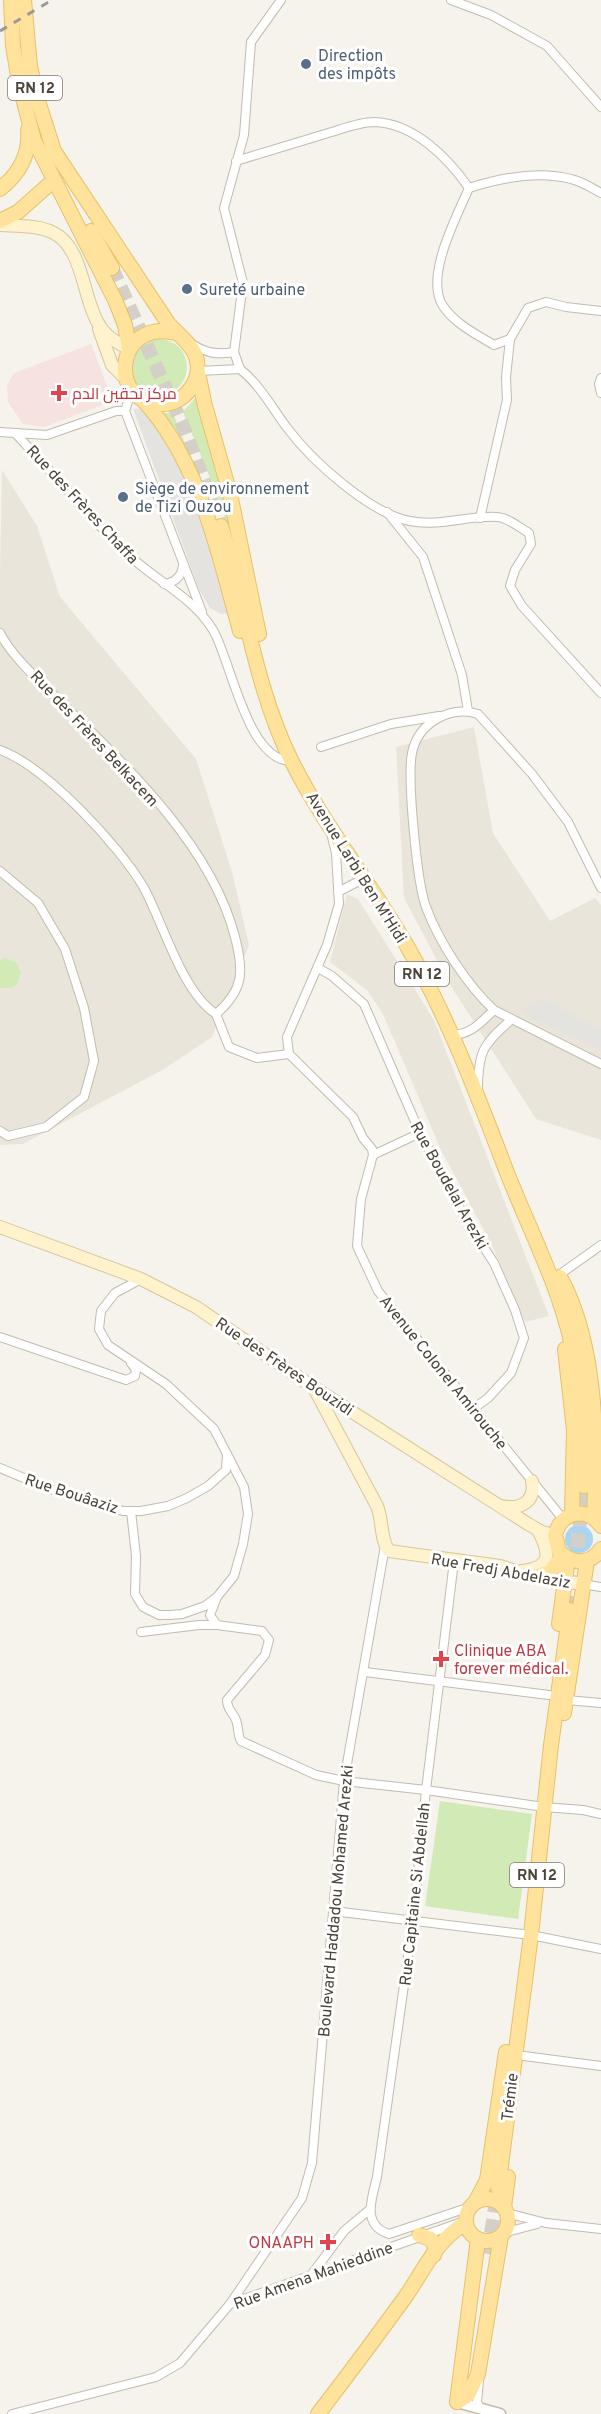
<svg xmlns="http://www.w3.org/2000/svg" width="601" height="2414" font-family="Overpass,Cairo,sans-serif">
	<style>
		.residential { fill: #eae5da }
		.medical { fill: #f6e3e0 }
		.green { fill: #d2eab5 }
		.parking { fill: #e5e3e0 }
		.water { fill: #a9d4f2 }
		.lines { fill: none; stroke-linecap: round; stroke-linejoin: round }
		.primary-tunnel { stroke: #d4d0c8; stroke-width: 14; stroke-dasharray: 14 7; stroke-linecap: butt }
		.minor-casing { stroke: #c2bbae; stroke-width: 10 }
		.tertiary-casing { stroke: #c2bbae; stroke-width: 13 }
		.secondary-casing { stroke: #d6c79b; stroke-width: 14 }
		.primary-casing { stroke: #e6c16a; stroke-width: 16 }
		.minor { stroke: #fff; stroke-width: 8 }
		.tertiary { stroke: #fff; stroke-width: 10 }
		.secondary { stroke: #fff3cd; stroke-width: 12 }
		.primary { stroke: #ffe39c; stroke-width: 14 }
		.rail { stroke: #9a9a9a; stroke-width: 3; stroke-dasharray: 8 8; stroke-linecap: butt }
		.service-dot { fill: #5c6f8a; stroke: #fff; stroke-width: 2 }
		.health-dot { fill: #e0444e; stroke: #fff; stroke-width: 2 }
		.labels { text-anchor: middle; stroke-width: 6; stroke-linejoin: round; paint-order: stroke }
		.shield { fill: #fff; stroke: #817c74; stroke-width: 1.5 }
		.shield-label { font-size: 15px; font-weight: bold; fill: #4b4439 }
		.service-label { font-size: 16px; fill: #4e5e75; stroke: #fff; text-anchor: start }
		.health-label { font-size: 16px; fill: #be3a42; stroke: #fff; text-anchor: start }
		.street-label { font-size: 16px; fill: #4b4439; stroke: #fff }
	</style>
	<rect width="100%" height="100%" fill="#f6f3ec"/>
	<g class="residential">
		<polygon points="2,470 37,526 60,597 196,759 232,872 249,945 212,1037 164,1069 23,1144 0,1145 0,576"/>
		<polygon points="474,727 493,833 550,921 595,898 601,905 601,1140 536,1119 449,983 404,898 396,747"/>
		<polygon points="347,894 358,899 434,1020 549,1316 525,1322 492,1245 441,1150 383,1014 367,990 330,962"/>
	</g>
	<polygon class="medical" points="91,344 113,401 44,427 23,424 8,402 7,385 14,373"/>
	<g class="green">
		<circle cx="159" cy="367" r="28"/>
		<polygon points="197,396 225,485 249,599 222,507 183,412"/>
		<polygon points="164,413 173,413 209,505"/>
		<polygon points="5,958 17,963 21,973 17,984 11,988 0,988 0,960"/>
		<polygon points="440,1801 532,1814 518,1919 425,1906"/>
	</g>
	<g class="parking">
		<polygon points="143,408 171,441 206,527 230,613 221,614 210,608 199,589 133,409"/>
		<polygon points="541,998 601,1029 601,1050 532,1019 523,1008"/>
	</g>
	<circle class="water" cx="579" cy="1539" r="14"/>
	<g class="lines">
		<g class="primary-tunnel">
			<polyline points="112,268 183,426 221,526"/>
			<polyline points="570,1610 584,1486"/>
			<polyline points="488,2254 498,2188"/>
		</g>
		<defs>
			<g id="minor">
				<polyline points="451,0 491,15 547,46 601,107"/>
				<path d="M236,161C266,152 295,143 325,134C340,130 358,122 374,122C414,123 448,158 469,188"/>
				<path d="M601,193C592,188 581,181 571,179C539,171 500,178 469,188C457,216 424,277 443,306C455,324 476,334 494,345L510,339L528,308L546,302L566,307L601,311"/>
				<path d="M192,344C206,353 217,355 234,352"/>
				<polyline points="240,369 234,352 243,283 224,208 244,135 251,42 281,0"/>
				<path d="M198,371L240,369C261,386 272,408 288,429C312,461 371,514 410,521C439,527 469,515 497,517C507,517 520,528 529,533L531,544L515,570L510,586L522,606L601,693"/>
				<polyline points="601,378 599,384 601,393"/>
				<polyline points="125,411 202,612"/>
				<path d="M0,432L15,433C54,474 90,519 131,557C158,582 194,598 213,630C231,660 247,762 292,761"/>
				<polyline points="15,433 47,435 116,411 125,411 132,389"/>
				<polyline points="387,512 423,557 462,675 468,711"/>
				<polyline points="480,518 507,400 506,377 510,339"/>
				<path d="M164,584C175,583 183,575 183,564"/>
				<path d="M0,633C12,658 50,691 70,711C133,772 213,850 235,937C244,971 244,990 216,1014C182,992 164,925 144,888C120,846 45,766 0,750"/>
				<polyline points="321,747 391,724 439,716"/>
				<polyline points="332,837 336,853 339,904 327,945 287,1037 289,1054 353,1117 363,1138 372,1149 373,1155 361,1199 357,1246 378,1291 563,1519"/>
				<polyline points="0,871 38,903 65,949 84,1008 94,1061 84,1097 46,1127 8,1136 0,1131"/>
				<path d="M601,888L568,822L532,774L478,714C450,705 418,723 412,753C407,778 417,883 426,907C439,942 467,985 494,1010L601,1064"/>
				<polyline points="338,892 357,882 367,883"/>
				<polyline points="318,968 332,976 364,1004 420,1133 466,1220 494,1263 515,1310 524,1338 511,1373 488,1398 473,1409"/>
				<polyline points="216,1014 229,1047 257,1058 289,1054"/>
				<path d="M452,1035C472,1034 480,1023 494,1010"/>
				<path d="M478,1089C478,1052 483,1044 511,1020"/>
				<polyline points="373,1155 420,1133"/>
				<polyline points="559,1275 601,1245"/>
				<polyline points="0,1337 126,1380 135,1376 136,1370 131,1363"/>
				<polyline points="0,1468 50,1489 123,1511 141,1511 168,1506 187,1498 208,1486 226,1470 227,1454 214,1429 166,1384 108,1345 99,1329 101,1311 115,1293 141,1279"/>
				<polyline points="131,1511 136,1556 135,1594 143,1607 159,1615 170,1615 182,1614 205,1606 217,1597 234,1576 243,1544 248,1514 244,1487 227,1454"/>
				<path d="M454,1561L426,1790L413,1921L377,2177C372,2198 361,2225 389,2234L470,2207"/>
				<polyline points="583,1584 601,1587"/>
				<path d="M217,1597L210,1615L217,1625L262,1631L269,1640L265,1655L227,1700C227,1710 233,1712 236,1720C239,1727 237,1734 241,1741L316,1775L344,1781L426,1790L544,1807L583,1810L601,1814"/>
				<polyline points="141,1632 199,1625 217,1625"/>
				<polyline points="365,1672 549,1695"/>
				<polyline points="567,1700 601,1703"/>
				<polyline points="333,1911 531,1935 601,1949"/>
				<polyline points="524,2056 601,2066"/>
				<polyline points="507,2213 546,2223 601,2229"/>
				<polyline points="503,2233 537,2224"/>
				<polyline points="312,2274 344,2231 369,2210"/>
				<polyline points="230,2304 302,2198 312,2163 344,1781 385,1546"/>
				<polyline points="479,2380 477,2402 480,2408"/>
				<polyline points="12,2414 156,2377 180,2363 230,2304 459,2223"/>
			</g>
			<polyline id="tertiary" points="457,2402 500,2414"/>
			<g id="secondary">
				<path d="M0,225C17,226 39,225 54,233C83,248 83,298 98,323C105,336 116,342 129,349"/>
				<polyline points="99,329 112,365 126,379"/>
				<polyline points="0,1227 141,1279 196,1307 313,1387 528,1524 542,1532 555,1535"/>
				<path d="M314,1388L377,1506C383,1520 380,1540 389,1551L500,1566L535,1577L583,1584"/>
				<path d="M502,1506C520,1510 536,1502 532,1481"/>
				<path d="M522,1571C553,1567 550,1553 538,1530"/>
			</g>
			<g id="primary">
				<polyline points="11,0 13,46 20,87 34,140 115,300 125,325 129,349"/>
				<path d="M24,0L30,66L38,101L54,151L168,323C177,334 189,341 195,354C205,378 185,406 159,404C107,401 116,318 176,333"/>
				<path d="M0,189C19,174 30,154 28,130"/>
				<polyline points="0,221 18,212 54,180"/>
				<polyline points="91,231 112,268"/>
				<polyline points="198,373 205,406 230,494 259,634"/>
				<path d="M143,400C200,462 218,552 240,631"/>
				<path d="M221,526C245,603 255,687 291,760C324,826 371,883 407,946C448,1017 477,1094 506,1170C522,1211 541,1250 556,1291C579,1354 587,1419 584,1486"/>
				<path d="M560,1277C597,1343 598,1444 594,1517"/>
				<polyline points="565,1349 574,1430 572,1514"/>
				<path d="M601,1526C587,1506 561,1511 555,1535L559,1551C572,1565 590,1565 601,1549"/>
				<polyline points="535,1577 550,1572 563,1555"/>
				<polyline points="559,1624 568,1559"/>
				<polyline points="564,1713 587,1561"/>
				<polyline points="498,2188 531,1935 551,1745 570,1610"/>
				<circle cx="487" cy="2220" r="21"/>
				<polyline points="476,2201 487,2180 506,2052"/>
				<polyline points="504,2207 508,2177"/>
				<polyline points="419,2235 431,2239 435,2246 434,2255"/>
				<polyline points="457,2402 468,2395 478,2374 501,2236"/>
				<polyline points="457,2402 478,2239"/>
				<path d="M318,2414C348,2375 377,2336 406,2296C424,2270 437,2239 466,2223"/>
			</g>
		</defs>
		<use href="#minor" class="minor-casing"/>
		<use href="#tertiary" class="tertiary-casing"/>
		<use href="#secondary" class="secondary-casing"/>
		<use href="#primary" class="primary-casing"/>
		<use href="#minor" class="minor"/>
		<use href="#tertiary" class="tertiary"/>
		<use href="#secondary" class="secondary"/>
		<use href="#primary" class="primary"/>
		<polyline class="rail" points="0,31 52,0"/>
	</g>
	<g class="service-dot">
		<circle cx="306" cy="64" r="6"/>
		<circle cx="187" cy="289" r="6"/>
		<circle cx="123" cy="497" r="6"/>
	</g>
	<g class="health-dot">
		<path d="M56 384h6v6h6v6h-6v6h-6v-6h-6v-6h6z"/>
		<path d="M438 1650h6v6h6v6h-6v6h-6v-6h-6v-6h6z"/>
		<path d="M325 2233h6v6h6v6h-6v6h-6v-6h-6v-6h6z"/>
	</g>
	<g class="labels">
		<g class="shield">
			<rect x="8" y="76" width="54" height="24" rx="4.5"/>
			<rect x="395" y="962" width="54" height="24" rx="4.5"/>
			<rect x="510" y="1863" width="54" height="24" rx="4.5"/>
		</g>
		<g class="shield-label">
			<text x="35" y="93">RN 12</text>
			<text x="422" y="979">RN 12</text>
			<text x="537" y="1880">RN 12</text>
		</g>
		<g class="service-label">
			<text x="318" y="61">Direction<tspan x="318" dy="18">des impôts</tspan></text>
			<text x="199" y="295">Sureté urbaine</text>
			<text x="135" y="494">Siège de environnement<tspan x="135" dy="18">de Tizi Ouzou</tspan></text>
		</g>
		<g class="health-label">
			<text x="72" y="399">مركز تحقين الدم</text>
			<text x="454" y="1656">Clinique ABA<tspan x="454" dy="18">forever médical.</tspan></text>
			<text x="314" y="2248" text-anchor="end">ONAAPH</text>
		</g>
		<g class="street-label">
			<text transform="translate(83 504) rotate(47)" y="6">Rue des Frères Chaffa</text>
			<text transform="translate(95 738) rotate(47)" y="6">Rue des Frères Belkacem</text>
			<text transform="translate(357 867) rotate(58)" y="6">Avenue Larbi Ben M'Hidi</text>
			<text transform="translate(450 1185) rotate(61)" y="6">Rue Boudelal Arezki</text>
			<text transform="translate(285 1366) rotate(34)" y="6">Rue des Frères Bouzidi</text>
			<text transform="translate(444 1372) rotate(51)" y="6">Avenue Colonel Amirouche</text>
			<text transform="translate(72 1493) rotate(18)" y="6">Rue Bouâaziz</text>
			<text transform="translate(501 1570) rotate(10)" y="6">Rue Fredj Abdelaziz</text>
			<text transform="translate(414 1894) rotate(-84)" y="6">Rue Capitaine Si Abdellah</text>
			<text transform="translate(335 1901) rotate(-85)" y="6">Boulevard Haddadou Mohamed Arezki</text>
			<text transform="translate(509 2097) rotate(-83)" y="6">Trémie</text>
			<text transform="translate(313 2275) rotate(-20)" y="6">Rue Amena Mahieddine</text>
		</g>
	</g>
</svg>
